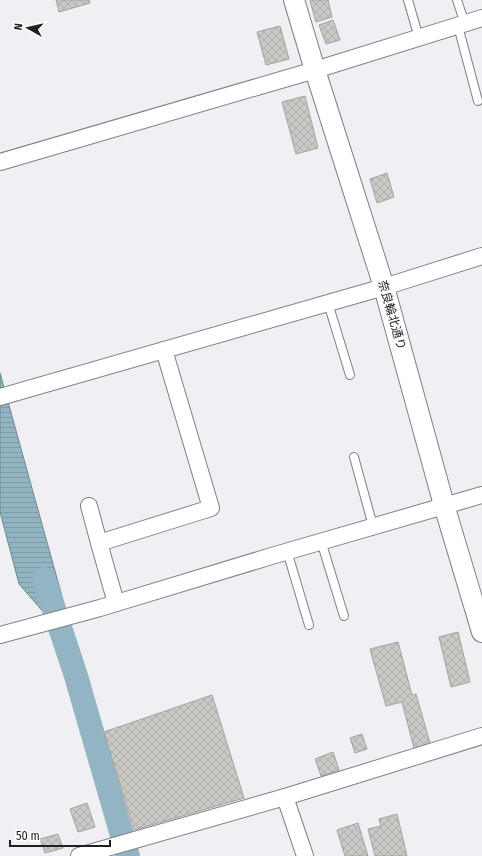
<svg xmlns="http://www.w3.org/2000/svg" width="482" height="856" font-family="'Fira Sans Condensed','Noto Sans JP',sans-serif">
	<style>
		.water { fill: url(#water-rules); stroke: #708892 }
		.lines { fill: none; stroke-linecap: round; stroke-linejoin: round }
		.river { stroke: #93b5c3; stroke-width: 24 }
		.building { fill: url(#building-cross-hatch); stroke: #a4a29f }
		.service-casing { stroke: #807f82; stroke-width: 10 }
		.minor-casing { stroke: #807f82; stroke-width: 18 }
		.tertiary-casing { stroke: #807f82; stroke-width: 22 }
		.service { stroke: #fff; stroke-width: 8 }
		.minor { stroke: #fff; stroke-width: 16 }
		.tertiary { stroke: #fff; stroke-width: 20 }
		.labels { text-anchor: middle; stroke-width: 4; stroke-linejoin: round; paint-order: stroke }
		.street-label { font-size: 12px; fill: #1f1f20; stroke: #fff }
	</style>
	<defs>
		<pattern id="water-rules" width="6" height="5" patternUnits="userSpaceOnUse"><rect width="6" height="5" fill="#93b5c3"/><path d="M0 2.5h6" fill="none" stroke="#7e9ba7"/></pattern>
		<pattern id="building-cross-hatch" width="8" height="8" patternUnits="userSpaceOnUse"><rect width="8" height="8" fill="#cbc9c6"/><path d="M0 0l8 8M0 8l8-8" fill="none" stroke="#aeacaa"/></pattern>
	</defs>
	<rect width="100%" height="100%" fill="#f0eff3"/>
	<polygon class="water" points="0,373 65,607 45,614 19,584 0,512"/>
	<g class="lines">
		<polyline class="river" points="44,579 76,676 128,856"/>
	</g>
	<g class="building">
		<polygon points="56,0 89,0 90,3 59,12"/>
		<polygon points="312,0 328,0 332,17 316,22 310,1"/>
		<polygon points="333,20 340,40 326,44 319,25"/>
		<polygon points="280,26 289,59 266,65 257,32"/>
		<polygon points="305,96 318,148 296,154 282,102"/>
		<polygon points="387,173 394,197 377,203 370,179"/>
		<polygon points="458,632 470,682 451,687 439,637"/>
		<polygon points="398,642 412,695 416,694 430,743 414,748 402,702 386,706 370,649"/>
		<polygon points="212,695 244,798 134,830 104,732"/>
		<polygon points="362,734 367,749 355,753 350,738"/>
		<polygon points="333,752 339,770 321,776 315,759"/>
		<polygon points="87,803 95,827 78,832 70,809"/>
		<polygon points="397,814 407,856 375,856 368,829 381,826 379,819"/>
		<polygon points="358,823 368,856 345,856 337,830"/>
		<polygon points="58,834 63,848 45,853 40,839"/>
	</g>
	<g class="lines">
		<defs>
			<g id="service">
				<polyline points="408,0 419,38"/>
				<polyline points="457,0 465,24"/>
				<polyline points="458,26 478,101"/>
				<polyline points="328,303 350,375"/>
				<polyline points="354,457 373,526"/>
				<polyline points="321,541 344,616"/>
				<polyline points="287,551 309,625"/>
			</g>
			<g id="minor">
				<polyline points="0,162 315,70 482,18"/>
				<polyline points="0,397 384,287 482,256"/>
				<polyline points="89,506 99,543"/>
				<polyline points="116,603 99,543 211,508 164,350"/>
				<polyline points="0,635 100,608 275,555 482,495"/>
				<polyline points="285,797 305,856"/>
				<polyline points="79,856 285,797 482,736"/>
			</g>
			<polyline id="tertiary" points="294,0 315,70 384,287 444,505 482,632"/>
		</defs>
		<use href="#service" class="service-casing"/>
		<use href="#minor" class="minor-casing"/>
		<use href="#tertiary" class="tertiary-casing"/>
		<use href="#service" class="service"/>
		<use href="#minor" class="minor"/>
		<use href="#tertiary" class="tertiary"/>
	</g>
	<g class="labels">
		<g class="street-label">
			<text transform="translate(392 315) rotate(74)" y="4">奈良輪北通り</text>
		</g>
	</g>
	<g transform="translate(28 28) rotate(278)" stroke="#ffffff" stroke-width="3" paint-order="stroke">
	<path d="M0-3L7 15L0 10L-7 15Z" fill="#1f1f20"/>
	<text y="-6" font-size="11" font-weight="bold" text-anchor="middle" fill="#1f1f20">N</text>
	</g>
	<path d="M10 840v6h100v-6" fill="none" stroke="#1f1f20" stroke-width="2"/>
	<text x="16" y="840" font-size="12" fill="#1f1f20" stroke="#ffffff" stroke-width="3" paint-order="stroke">50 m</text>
</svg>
